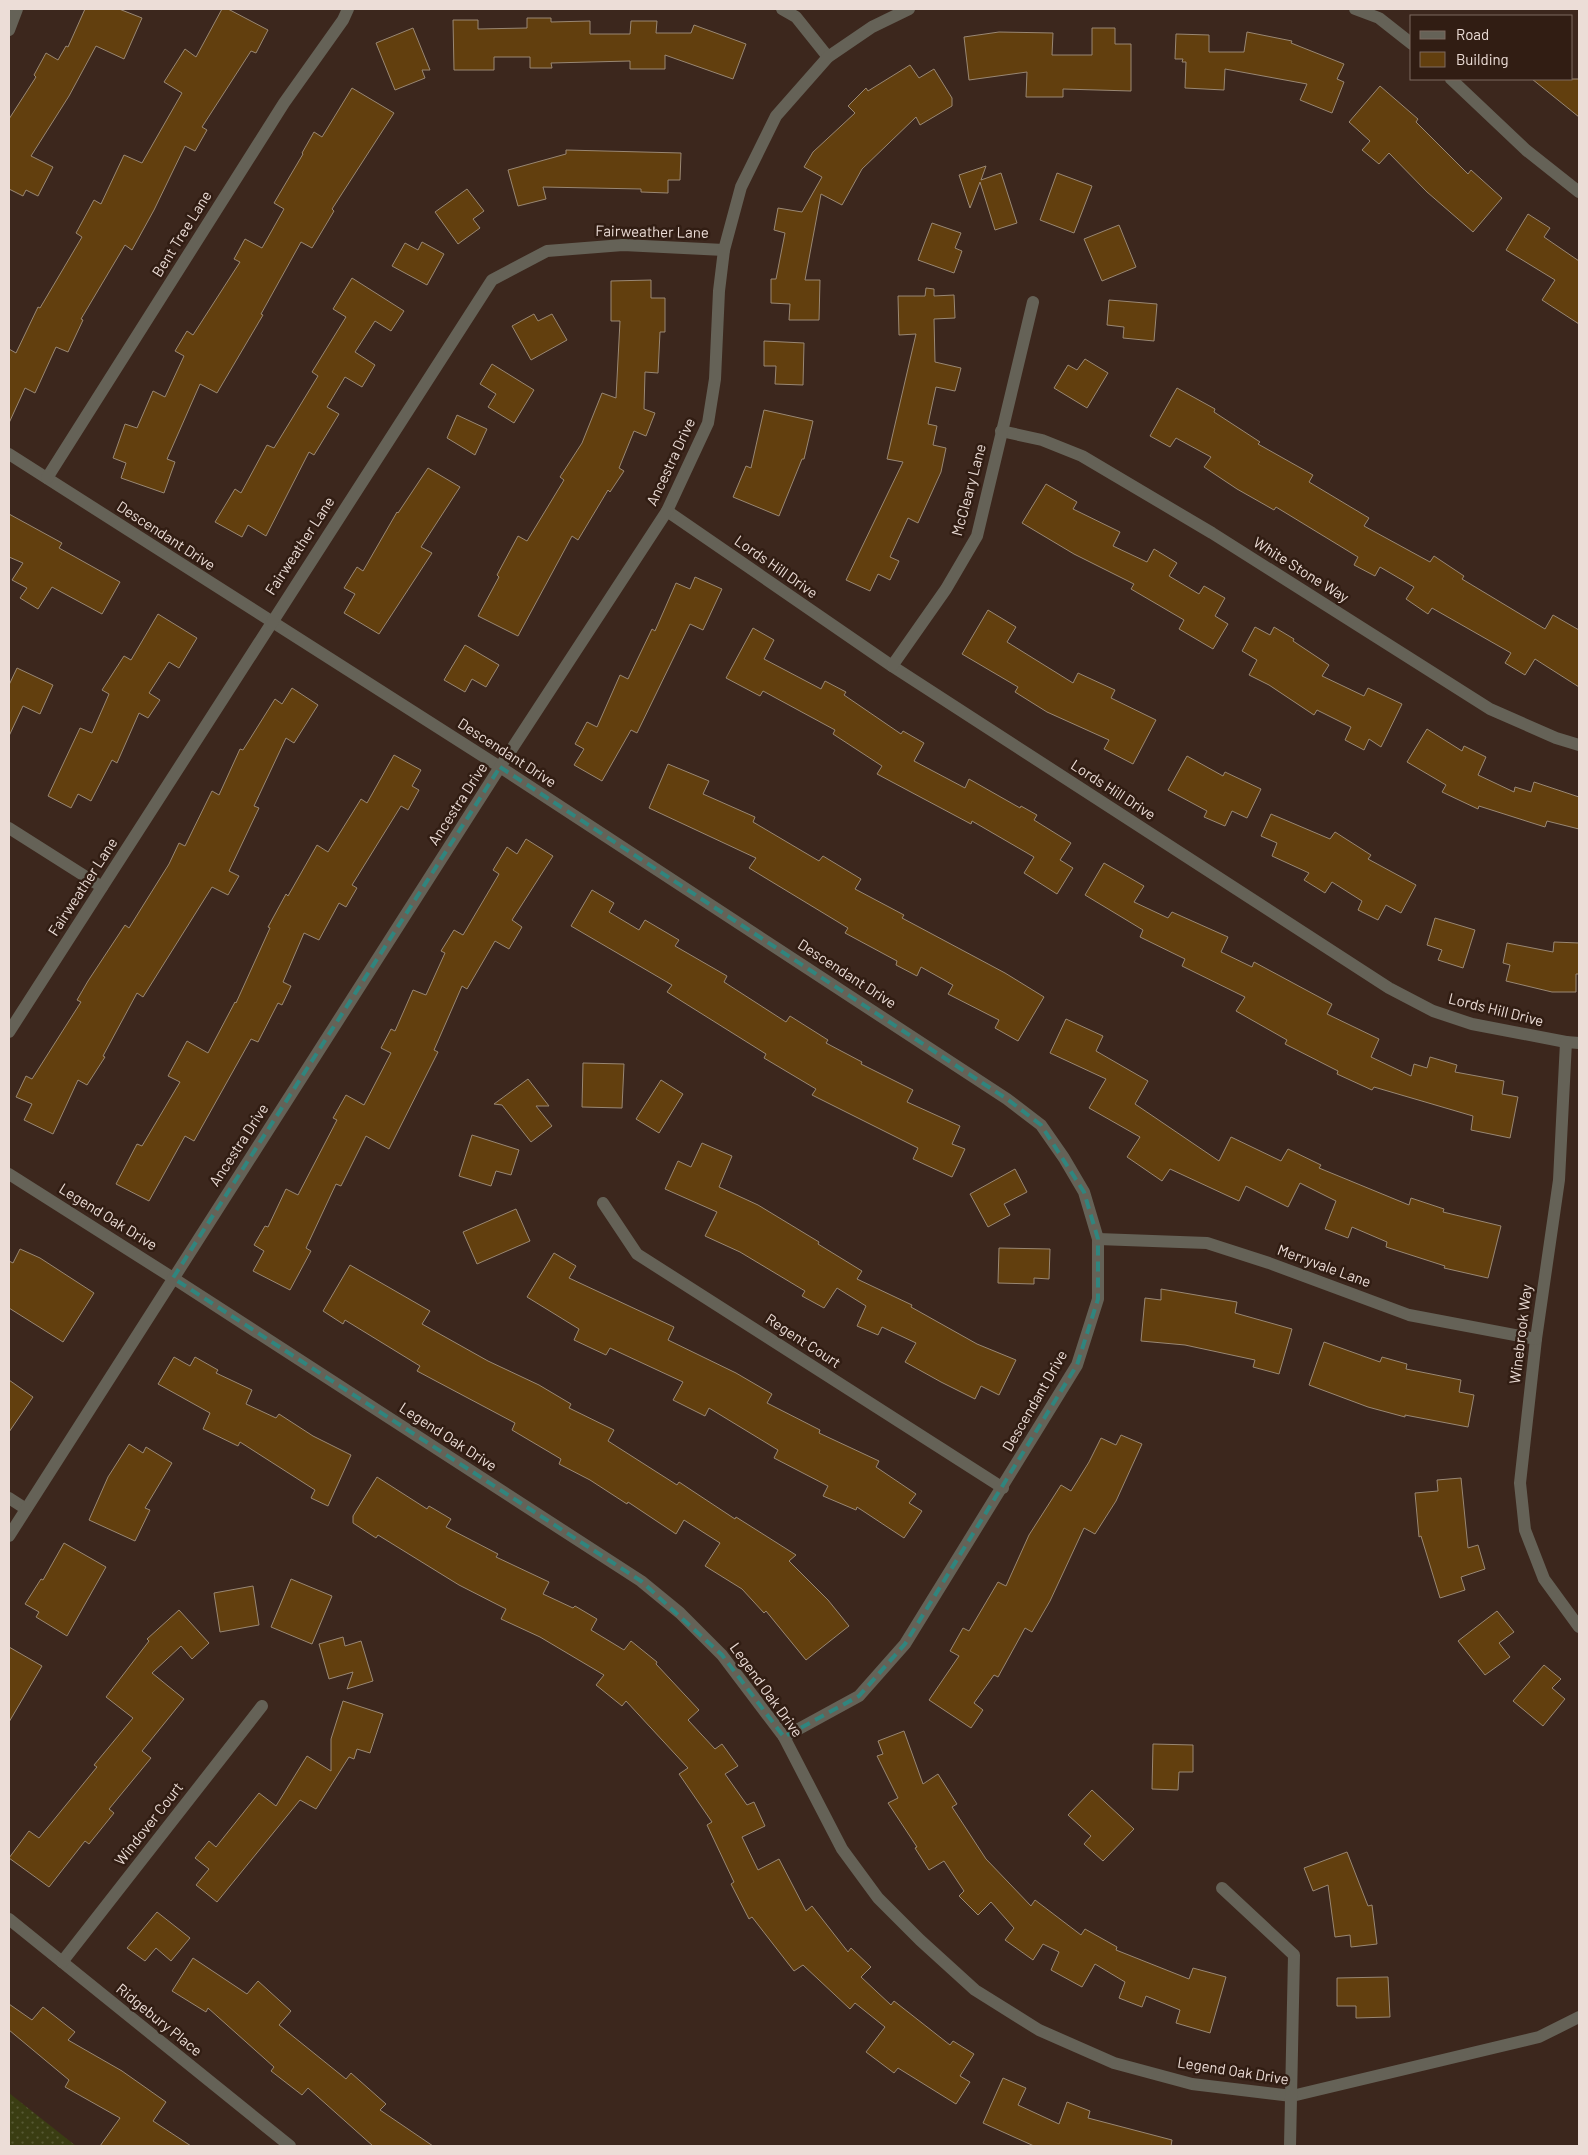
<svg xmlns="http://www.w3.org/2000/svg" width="1588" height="2155" font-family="Barlow,sans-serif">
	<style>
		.park { fill: url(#park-dots) }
		.building { fill: #623f0e; stroke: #998773 }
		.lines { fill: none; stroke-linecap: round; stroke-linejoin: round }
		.minor { stroke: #656257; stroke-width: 12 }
		.marked { fill: none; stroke: #30857e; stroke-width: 4; stroke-dasharray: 10 6; stroke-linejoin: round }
		.labels { text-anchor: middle; stroke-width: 5; stroke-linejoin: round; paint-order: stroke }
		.street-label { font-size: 15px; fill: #ecddd7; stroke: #311d13 }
	</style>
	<defs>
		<pattern id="park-dots" width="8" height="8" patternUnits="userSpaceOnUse" patternTransform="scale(1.25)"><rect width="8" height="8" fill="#3a3d12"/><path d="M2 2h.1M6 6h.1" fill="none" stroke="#575934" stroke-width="1.8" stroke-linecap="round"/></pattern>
	</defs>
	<rect width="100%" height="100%" fill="#3c271d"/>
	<polygon class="park" points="9,2093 76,2146 9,2146"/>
	<g class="building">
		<polygon points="85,9 119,9 142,18 124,59 96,46 69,96 31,156 53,167 38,196 26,190 23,196 9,189 9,119 36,77 34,75 46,53 58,60 66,46 68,47"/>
		<polygon points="222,9 228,9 268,30 256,53 251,51 202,127 207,130 195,151 185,146 154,210 132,250 125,245 81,319 83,320 68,352 56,347 35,393 25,388 9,423 9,349 16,353 38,307 40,308 82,237 76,233 94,200 101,204 124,155 142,163 182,93 164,82 185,49 196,57"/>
		<polygon points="527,18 551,18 551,22 590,21 590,34 630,34 631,21 657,21 656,33 691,33 694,25 746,44 733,79 665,55 665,69 630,69 630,61 551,63 552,68 530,68 530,57 494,57 494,70 454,70 453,20 478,20 478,29 527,28"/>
		<polygon points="413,28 430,70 422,70 425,78 395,90 376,43"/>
		<polygon points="1092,28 1115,28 1115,44 1131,44 1131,91 1063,89 1063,97 1026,97 1027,72 969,80 964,37 999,32 1053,33 1052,55 1092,55"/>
		<polygon points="1247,32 1292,41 1291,43 1344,64 1337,79 1344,82 1332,113 1300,100 1307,84 1225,69 1224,90 1185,88 1186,62 1182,62 1183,59 1175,59 1176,34 1209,35 1209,52 1244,52"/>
		<polygon points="910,65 919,78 934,69 952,98 952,106 920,125 916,117 862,169 842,205 821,194 805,280 820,280 819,320 789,320 790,304 771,303 771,279 776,279 785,233 774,230 778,208 802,212 822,177 804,167 813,152 855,113 848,106 866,88 868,91"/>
		<polygon points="1532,79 1579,79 1579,117"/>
		<polygon points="1380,86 1418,119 1416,122 1468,174 1471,170 1502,198 1473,232 1427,192 1389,153 1379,164 1362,150 1370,141 1349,122"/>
		<polygon points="352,88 394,113 332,209 334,211 312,248 301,242 261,314 263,315 217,393 200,384 167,459 175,462 164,493 121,478 126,463 113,458 125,424 137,428 153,391 165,397 184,356 175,351 187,331 193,335 240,262 234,259 245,239 262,248 284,209 274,203 303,154 302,153 314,132 322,137"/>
		<polygon points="566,150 681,153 680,180 668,180 668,193 641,192 641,189 543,187 546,199 518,206 508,170 566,154"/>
		<polygon points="986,166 981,180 1001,173 1017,223 995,230 980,182 970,208 959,175"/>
		<polygon points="1057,173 1092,186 1074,233 1040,220"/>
		<polygon points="467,189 484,211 473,219 480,228 458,244 435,212"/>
		<polygon points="1528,214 1550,228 1544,237 1579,261 1579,324 1542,300 1555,280 1506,250"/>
		<polygon points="932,223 961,233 955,248 962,251 954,273 918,260"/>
		<polygon points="1119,225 1136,267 1102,281 1084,239"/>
		<polygon points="422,242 444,254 427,285 392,266 405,243 418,250"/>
		<polygon points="352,278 404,311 391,331 375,321 355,352 375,365 362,387 345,377 327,407 339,414 314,455 309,452 266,536 248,525 242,537 215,522 235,489 241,493 267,445 274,448 318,376 312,372 346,317 333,309"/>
		<polygon points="651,280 651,298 665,298 665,332 660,332 658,373 645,372 644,409 655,413 646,436 634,431 619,468 624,471 610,492 608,490 578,540 572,536 518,636 478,616 499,577 497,575 518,536 527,541 564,480 560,477 582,443 602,393 616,398 620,321 611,321 611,281"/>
		<polygon points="926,288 934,289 934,296 954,295 955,318 934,319 935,362 961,368 955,391 936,387 928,424 937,426 933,445 946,448 941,472 918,523 908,518 890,557 899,561 890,580 878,574 870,591 846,580 903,462 887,459 916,334 899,335 898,296 925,296"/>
		<polygon points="1109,300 1157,304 1154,341 1123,338 1124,327 1107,325"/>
		<polygon points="534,314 538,321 552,314 567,340 531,360 512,326"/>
		<polygon points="764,341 804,343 803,385 775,384 776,366 764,366"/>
		<polygon points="1085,359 1108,373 1087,408 1054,388 1068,365 1077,370"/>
		<polygon points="492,364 534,390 514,423 488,407 496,394 480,384"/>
		<polygon points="1177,388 1215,409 1214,412 1260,442 1258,444 1313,475 1309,482 1369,518 1364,526 1430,562 1434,556 1464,576 1462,579 1545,629 1553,615 1579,630 1579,687 1535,659 1525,675 1505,663 1511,653 1432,608 1428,614 1406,599 1414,587 1380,567 1375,576 1354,565 1358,557 1276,507 1274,510 1237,489 1204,467 1211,457 1176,438 1170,447 1150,436"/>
		<polygon points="764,410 813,421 804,459 802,459 779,516 733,497 746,466 751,468"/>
		<polygon points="457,415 487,429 475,455 447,438"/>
		<polygon points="428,468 460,487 421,547 432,553 379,634 344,613 355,594 344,588 357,567 363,571 397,512 398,513"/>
		<polygon points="1046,484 1077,502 1073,509 1120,532 1113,546 1147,562 1154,549 1177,563 1169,576 1199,594 1204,586 1225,598 1215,616 1228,624 1213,649 1179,629 1184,620 1131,589 1134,584 1074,554 1022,523"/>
		<polygon points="9,514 62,543 59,548 120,582 102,614 52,587 38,609 20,598 27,588 12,580 23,563 9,557"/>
		<polygon points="695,577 722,589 703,630 690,624 637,733 631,730 602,781 574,765 584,749 575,744 587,722 597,727 620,675 628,679 652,629 655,631 676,583 690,589"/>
		<polygon points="988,610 1016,627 1007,642 1073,683 1078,673 1115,690 1111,698 1156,720 1133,764 1104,749 1109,740 1047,712 1015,692 1018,687 962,654"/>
		<polygon points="158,614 197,638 179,668 169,662 149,693 160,700 148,718 139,713 117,763 112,760 91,801 78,794 71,808 48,796 80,728 92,733 109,694 102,690 124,656 131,660"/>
		<polygon points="1255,627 1270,635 1274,627 1294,639 1293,641 1329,665 1322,676 1364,696 1368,688 1402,704 1381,747 1369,739 1364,750 1345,740 1351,727 1317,710 1314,715 1269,685 1249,675 1257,660 1242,651"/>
		<polygon points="753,628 774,640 764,659 821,689 825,681 846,692 844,695 901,734 903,731 924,743 914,761 965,788 969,779 1020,808 1021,806 1037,815 1034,820 1071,843 1060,860 1073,868 1057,894 1024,873 1034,857 972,821 971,824 877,774 882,766 833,734 835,730 763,691 760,696 726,678"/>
		<polygon points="465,645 499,665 486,687 472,679 465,692 444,680"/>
		<polygon points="17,668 53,685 40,714 23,706 9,736 9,685"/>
		<polygon points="292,688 318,705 294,743 286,738 254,806 259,808 229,871 239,876 228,895 212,887 143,997 137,993 103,1056 105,1057 87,1085 78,1080 53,1134 24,1120 32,1104 16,1097 26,1076 32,1079 81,1002 77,1000 88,981 125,925 129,928 169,864 179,843 185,846 212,791 219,795 240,749 243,750 275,699 282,704"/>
		<polygon points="1427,729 1462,751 1464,746 1486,757 1478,775 1514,792 1515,787 1531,792 1534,782 1579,797 1579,829 1547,821 1545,827 1479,806 1478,809 1442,792 1446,785 1407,762"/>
		<polygon points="394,755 421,770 412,786 419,790 408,810 401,806 352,885 357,888 346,907 339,903 319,940 304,933 283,982 291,986 282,1005 278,1003 258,1042 251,1039 194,1141 185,1136 149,1201 116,1184 137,1144 142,1146 180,1082 168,1076 187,1041 208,1053 235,1002 236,1003 270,928 268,927 286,894 288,896 317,845 328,852 361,799 367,803"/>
		<polygon points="1187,756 1223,776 1225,772 1261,789 1247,818 1232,811 1225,826 1204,817 1207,811 1168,790"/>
		<polygon points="668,764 709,781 703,794 755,817 753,822 819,861 823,856 861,879 855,889 904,915 902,918 1005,973 1044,997 1018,1041 995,1028 999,1020 948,994 953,985 921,967 917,976 896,965 897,961 845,933 848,928 749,868 756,858 649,808"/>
		<polygon points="1271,814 1330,839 1335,832 1371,855 1368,859 1416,885 1401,913 1386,905 1378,920 1358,910 1362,901 1332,882 1325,893 1304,880 1309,873 1272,856 1277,843 1261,836"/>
		<polygon points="526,839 553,856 512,920 522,927 509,949 495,941 467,989 462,986 434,1050 438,1052 389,1149 366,1136 341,1186 336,1184 306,1248 311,1251 290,1290 253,1271 264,1251 254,1245 265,1226 268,1227 286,1189 298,1195 337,1120 333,1118 346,1095 364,1105 391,1053 381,1048 391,1029 395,1031 413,990 426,995 445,953 441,951 454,930 463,935 499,874 493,870 507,847 517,854"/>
		<polygon points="1104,863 1144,886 1134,902 1168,918 1172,912 1228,937 1221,952 1252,967 1254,962 1332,1004 1327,1014 1379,1039 1371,1057 1411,1076 1414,1064 1427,1068 1430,1057 1457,1065 1455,1072 1504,1081 1502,1094 1518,1097 1510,1138 1471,1130 1473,1116 1374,1087 1372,1090 1337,1074 1338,1071 1285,1044 1287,1040 1236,1011 1245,997 1182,966 1185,959 1140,937 1143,930 1085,895"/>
		<polygon points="592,890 614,903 609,912 639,930 645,920 679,940 675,946 727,976 724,982 786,1022 790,1016 828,1040 826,1043 862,1062 861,1064 913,1090 907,1102 960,1126 952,1144 965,1149 952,1177 913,1159 918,1148 812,1095 816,1089 764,1058 766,1054 667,992 672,985 571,926"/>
		<polygon points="1435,918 1475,930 1463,968 1438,960 1442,950 1427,945"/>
		<polygon points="1554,942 1579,943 1579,974 1576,974 1576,992 1552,992 1506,981 1510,965 1503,963 1507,943 1553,952"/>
		<polygon points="1066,1019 1103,1036 1096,1051 1148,1081 1135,1104 1219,1161 1231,1137 1281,1161 1288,1149 1321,1165 1319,1168 1409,1205 1411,1198 1444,1209 1443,1212 1501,1226 1488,1278 1444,1268 1445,1266 1386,1247 1387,1242 1352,1227 1348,1238 1325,1229 1336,1201 1300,1183 1288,1207 1246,1186 1239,1201 1170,1169 1162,1181 1127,1157 1140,1137 1089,1108 1106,1079 1050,1053"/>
		<polygon points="583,1063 624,1064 622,1108 582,1107"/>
		<polygon points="528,1079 549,1106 536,1106 552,1126 531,1142 502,1105 494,1104"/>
		<polygon points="661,1080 683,1094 659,1133 636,1119"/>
		<polygon points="472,1135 519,1150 511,1175 496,1171 491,1186 459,1176"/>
		<polygon points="702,1143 732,1156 719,1187 758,1205 819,1242 818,1244 862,1271 857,1279 912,1305 911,1307 977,1344 1016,1360 999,1395 981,1386 975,1399 941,1382 905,1362 916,1343 882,1327 878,1335 857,1326 866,1306 837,1288 824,1308 802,1296 805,1291 740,1252 705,1236 717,1212 665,1189 678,1161 691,1167"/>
		<polygon points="1015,1169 1027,1192 1004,1204 1010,1215 988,1227 970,1194"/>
		<polygon points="516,1209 530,1241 477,1264 463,1232"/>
		<polygon points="999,1248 1050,1249 1049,1279 1034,1278 1034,1284 998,1283"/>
		<polygon points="20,1249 40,1258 94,1293 63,1342 9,1308 9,1261 13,1263"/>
		<polygon points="554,1253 576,1266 569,1278 674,1327 668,1340 736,1373 772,1394 767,1403 820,1430 819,1433 879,1461 876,1467 916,1494 909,1503 922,1511 904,1538 857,1507 856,1510 823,1496 828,1486 774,1458 778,1450 709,1408 705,1416 673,1400 683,1382 610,1348 606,1355 574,1340 579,1329 527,1297"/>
		<polygon points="350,1265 430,1311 422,1324 488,1361 539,1385 571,1404 569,1408 614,1430 608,1441 677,1485 679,1482 735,1519 736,1517 796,1555 789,1561 828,1600 849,1626 806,1660 766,1611 764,1613 742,1589 705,1566 720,1543 684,1520 676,1534 628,1502 627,1504 590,1480 559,1464 561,1459 512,1430 515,1423 417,1371 420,1366 345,1320 343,1324 323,1311"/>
		<polygon points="1161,1289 1237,1302 1235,1313 1292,1329 1279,1374 1253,1367 1255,1360 1185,1345 1141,1341 1145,1298 1161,1300"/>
		<polygon points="1324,1342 1380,1362 1382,1357 1407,1364 1406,1369 1461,1380 1459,1392 1474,1395 1468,1427 1405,1415 1405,1417 1368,1407 1309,1385"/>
		<polygon points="174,1357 190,1366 195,1357 218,1370 216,1373 252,1390 246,1404 276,1418 279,1414 313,1436 351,1455 328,1506 311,1498 315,1490 240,1442 238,1446 203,1429 210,1413 158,1384"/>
		<polygon points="9,1380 33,1397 9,1432"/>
		<polygon points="1121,1435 1142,1444 1116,1501 1095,1534 1084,1528 1050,1601 1032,1632 1025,1628 998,1677 994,1675 974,1703 983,1710 971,1728 929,1700 959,1656 950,1651 963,1628 969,1631 998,1582 1006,1586 1029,1535 1061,1485 1071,1491 1089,1462 1101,1438 1116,1445"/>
		<polygon points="129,1444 143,1453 146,1447 172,1463 145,1508 150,1510 135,1541 89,1520 108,1477"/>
		<polygon points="377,1477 427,1509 429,1506 451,1519 446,1527 498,1554 496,1557 549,1582 543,1594 573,1608 575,1606 597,1619 591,1630 624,1650 631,1641 657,1662 656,1664 699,1710 688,1720 715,1749 722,1744 738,1766 725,1774 747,1805 754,1802 765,1826 742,1837 758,1870 779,1859 806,1911 812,1906 848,1952 851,1948 871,1967 861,1977 891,2005 894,2001 950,2045 953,2041 974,2054 960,2076 970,2082 956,2104 898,2068 894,2073 866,2052 885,2027 855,2003 850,2009 803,1965 794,1971 752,1917 749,1919 731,1884 734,1882 707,1825 712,1822 679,1774 688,1768 626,1701 622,1706 596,1685 604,1675 540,1637 501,1619 506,1609 459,1585 378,1535 376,1538 353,1523 353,1516"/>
		<polygon points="1461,1478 1468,1548 1478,1545 1485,1569 1461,1577 1465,1590 1440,1598 1421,1536 1419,1537 1415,1493 1438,1491 1437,1480"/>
		<polygon points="64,1543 106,1567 67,1636 36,1617 39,1612 25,1604 41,1579 43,1580"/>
		<polygon points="291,1579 332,1596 312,1644 271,1627"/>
		<polygon points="253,1586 259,1625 220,1632 214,1593"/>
		<polygon points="179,1610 209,1643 192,1659 181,1646 152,1673 184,1699 142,1751 151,1758 109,1809 114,1813 89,1844 85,1841 49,1887 9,1858 29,1831 39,1838 97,1767 94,1765 133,1718 106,1697 149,1641 147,1639"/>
		<polygon points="1497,1611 1514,1632 1499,1643 1510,1657 1485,1675 1458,1641"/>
		<polygon points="343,1637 345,1646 361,1641 373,1681 347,1689 353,1672 329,1679 319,1644"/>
		<polygon points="9,1647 42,1666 9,1722"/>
		<polygon points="1544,1665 1561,1679 1552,1688 1565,1699 1543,1726 1513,1701"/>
		<polygon points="343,1701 383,1714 370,1753 357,1749 354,1759 349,1757 316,1809 300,1800 217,1902 196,1885 209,1869 195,1858 209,1841 216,1847 259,1793 276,1806 307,1756 331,1771 331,1739"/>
		<polygon points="904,1731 923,1784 938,1774 957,1804 952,1807 986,1859 1031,1906 1035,1900 1081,1935 1085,1929 1117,1947 1116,1950 1189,1979 1193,1968 1226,1977 1210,2033 1176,2023 1180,2010 1146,1996 1142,2007 1119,1998 1125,1982 1095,1964 1082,1987 1051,1970 1059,1952 1043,1944 1033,1960 1005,1940 1014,1928 991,1902 978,1915 959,1896 964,1891 944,1861 929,1870 915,1848 917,1847 888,1803 898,1798 877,1756 883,1754 878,1741"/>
		<polygon points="1153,1744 1193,1745 1193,1772 1179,1772 1178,1790 1152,1789"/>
		<polygon points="1092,1790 1134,1829 1103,1861 1084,1844 1091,1836 1068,1815"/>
		<polygon points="1347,1852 1368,1906 1372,1905 1377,1944 1351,1947 1350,1935 1335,1937 1328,1885 1313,1891 1304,1868"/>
		<polygon points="157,1912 190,1938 171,1961 156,1948 145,1961 127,1948"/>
		<polygon points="193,1958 247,1994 258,1981 291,2011 279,2025 346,2079 351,2073 386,2104 380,2110 433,2146 373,2146 308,2088 302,2095 271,2071 274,2067 208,2008 206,2012 172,1991"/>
		<polygon points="1388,1977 1390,2017 1356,2018 1356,2006 1337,2006 1337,1978"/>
		<polygon points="9,2004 32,2020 43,2007 75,2032 68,2040 122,2071 166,2102 153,2121 191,2146 100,2146 120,2118 65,2087 69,2080 9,2030"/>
		<polygon points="1003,2078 1026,2088 1018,2105 1059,2124 1067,2102 1090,2111 1088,2118 1172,2140 1171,2146 1034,2146 983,2123"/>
	</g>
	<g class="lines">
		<g class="minor">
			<polyline points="782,9 796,17 828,57"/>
			<polyline points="1355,9 1379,18 1412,44"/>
			<polyline points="9,30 17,9"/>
			<polyline points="1451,79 1526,150 1579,192"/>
			<polyline points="1001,431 1042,440 1082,456 1212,533 1490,709 1556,738 1579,745"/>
			<polyline points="9,454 500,767 1007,1099 1041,1125 1064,1158 1084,1192 1098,1239 1098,1299 1077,1365 905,1644 859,1696 784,1737"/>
			<polyline points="47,478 284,103 343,20 348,9"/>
			<polyline points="667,511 892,666 1389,988 1433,1011 1472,1024 1566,1042"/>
			<polyline points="892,666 946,589 977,536 1033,302"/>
			<polyline points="9,828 102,887"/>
			<polyline points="9,1032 492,280 547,251 623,245 724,250"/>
			<polyline points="1579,1043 1566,1042 1559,1180 1536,1339 1520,1483 1525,1530 1544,1579 1579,1627"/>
			<polyline points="9,1174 173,1278 641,1581 680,1613 722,1655 784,1737 842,1849 878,1898 920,1940 975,1990 1039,2030 1114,2063 1192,2084 1292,2096 1539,2037 1579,2017"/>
			<polyline points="603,1203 637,1254 1003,1488"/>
			<polyline points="1098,1239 1207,1243 1269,1263 1409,1315 1536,1339"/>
			<polyline points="9,1498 26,1509"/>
			<polyline points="9,1536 500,767 667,511 708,423 715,379 719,291 724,250 741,187 776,116 828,57 872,27 909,9"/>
			<polyline points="1222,1888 1294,1955 1290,2146"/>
			<polyline points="9,1919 290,2146"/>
			<polyline points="62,1962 262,1706"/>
		</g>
	</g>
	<path class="marked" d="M500,767L1007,1099L1041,1125L1084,1192L1098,1239V1299L1077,1365L905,1644L859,1696L784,1737L722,1655L641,1581L173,1278Z"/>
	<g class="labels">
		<g class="street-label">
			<text transform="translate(652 232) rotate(1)" y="5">Fairweather Lane</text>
			<text transform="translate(182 234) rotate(-58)" y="5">Bent Tree Lane</text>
			<text transform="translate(671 462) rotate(-65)" y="5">Ancestra Drive</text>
			<text transform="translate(969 490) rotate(-75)" y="5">McCleary Lane</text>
			<text transform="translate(166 536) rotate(33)" y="5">Descendant Drive</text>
			<text transform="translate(300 546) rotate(-57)" y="5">Fairweather Lane</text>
			<text transform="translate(776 567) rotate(35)" y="5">Lords Hill Drive</text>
			<text transform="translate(1301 570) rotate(32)" y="5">White Stone Way</text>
			<text transform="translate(507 753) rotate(33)" y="5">Descendant Drive</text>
			<text transform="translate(1113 790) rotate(33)" y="5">Lords Hill Drive</text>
			<text transform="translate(458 804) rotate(-57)" y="5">Ancestra Drive</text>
			<text transform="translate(83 887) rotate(-57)" y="5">Fairweather Lane</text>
			<text transform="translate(847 974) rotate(33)" y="5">Descendant Drive</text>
			<text transform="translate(1496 1010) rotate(14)" y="5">Lords Hill Drive</text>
			<text transform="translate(239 1145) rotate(-57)" y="5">Ancestra Drive</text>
			<text transform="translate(108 1217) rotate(32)" y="5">Legend Oak Drive</text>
			<text transform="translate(1324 1266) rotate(20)" y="5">Merryvale Lane</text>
			<text transform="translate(1521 1334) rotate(-83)" y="5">Winebrook Way</text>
			<text transform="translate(803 1341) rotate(33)" y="5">Regent Court</text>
			<text transform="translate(1035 1401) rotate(-60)" y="5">Descendant Drive</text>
			<text transform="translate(448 1437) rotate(33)" y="5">Legend Oak Drive</text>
			<text transform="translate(766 1690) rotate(54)" y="5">Legend Oak Drive</text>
			<text transform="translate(149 1824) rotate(-52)" y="5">Windover Court</text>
			<text transform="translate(159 2020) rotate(39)" y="5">Ridgebury Place</text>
			<text transform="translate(1233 2071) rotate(9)" y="5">Legend Oak Drive</text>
		</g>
	</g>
	<rect width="1588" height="2155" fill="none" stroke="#ecddd7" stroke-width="20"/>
	<rect x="1410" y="15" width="162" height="65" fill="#311d13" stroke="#7c6a61"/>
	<rect x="1420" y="31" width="25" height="8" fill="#656257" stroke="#7c6a61"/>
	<text x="1456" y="40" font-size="15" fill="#ecddd7">Road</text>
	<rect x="1420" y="52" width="25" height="15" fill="#623f0e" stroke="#7c6a61"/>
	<text x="1456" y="65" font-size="15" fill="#ecddd7">Building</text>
</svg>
